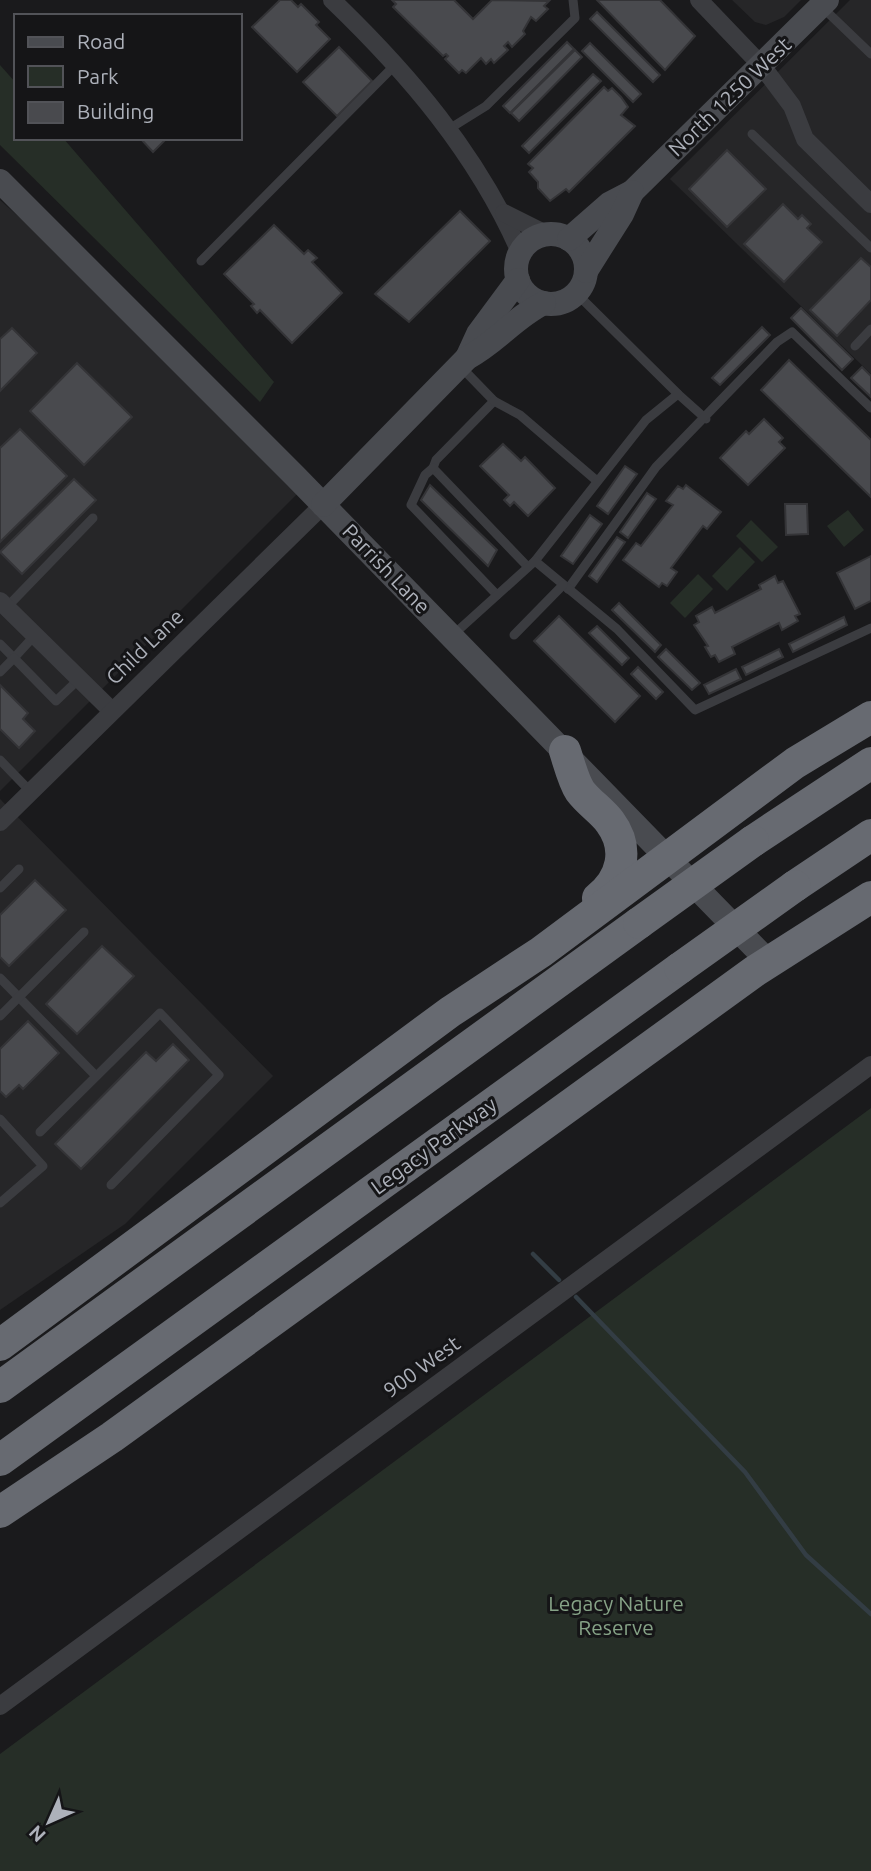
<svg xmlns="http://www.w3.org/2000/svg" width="871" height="1871" font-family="Ubuntu,sans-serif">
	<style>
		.built { fill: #262628 }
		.green { fill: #262e27 }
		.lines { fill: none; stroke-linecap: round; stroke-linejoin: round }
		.stream { stroke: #333d44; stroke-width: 4.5 }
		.building { fill: #494a4e; stroke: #343437; stroke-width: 2 }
		.lane { stroke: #3b3c40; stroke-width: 9 }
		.street { stroke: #3b3c40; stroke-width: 18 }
		.secondary { stroke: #494b50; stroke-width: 24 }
		.highway { stroke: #676a71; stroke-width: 32 }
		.highway-bridge { stroke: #676a71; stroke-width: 32 }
		.labels { text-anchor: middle; stroke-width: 6; stroke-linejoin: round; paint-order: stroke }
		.street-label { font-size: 21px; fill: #adb1ba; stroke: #151517 }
		.park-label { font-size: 21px; fill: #86a387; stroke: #151517 }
	</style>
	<rect width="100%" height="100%" fill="#1a1a1c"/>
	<g class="built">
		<polygon points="732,0 801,0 784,17 766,25 755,22"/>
		<polygon points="850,0 871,0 871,374 670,179"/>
		<polygon points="0,200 54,248 299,492 0,791"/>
		<polygon points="0,799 273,1076 125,1224 0,1310"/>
	</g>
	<g class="green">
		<polygon points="0,65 16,83 16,138 63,138 274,382 260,402 0,145"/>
		<polygon points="848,510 864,530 844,547 827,526"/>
		<polygon points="751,520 778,547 762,562 736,536"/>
		<polygon points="740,547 755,562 727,591 712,576"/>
		<polygon points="698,574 713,589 685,618 670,603"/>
		<polygon points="871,1108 871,1871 0,1871 0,1754"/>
	</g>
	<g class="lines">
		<g class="stream">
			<polyline points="533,1254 559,1280"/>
			<polyline points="576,1297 745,1472 806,1555 871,1614"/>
		</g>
	</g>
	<g class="building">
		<polygon points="280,0 291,0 298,7 301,4 319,22 316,25 330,39 297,72 252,27"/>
		<polygon points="392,0 454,0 473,19 492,0 549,1 544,6 548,9 536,21 531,17 523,31 525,34 512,47 508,42 504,46 508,50 494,63 491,59 486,64 481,58 466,73 462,70 459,73 445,59 448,56 446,54 443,56 393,7 396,4"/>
		<polygon points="597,0 660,0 695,36 665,70"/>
		<polygon points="597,12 660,75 653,82 590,19"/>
		<polygon points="567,42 574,49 510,113 503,106"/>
		<polygon points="590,43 641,94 633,102 582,51"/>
		<polygon points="339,47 372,81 337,116 303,82"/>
		<polygon points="575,50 582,57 519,121 511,113"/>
		<polygon points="593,74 601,81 529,153 522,146"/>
		<polygon points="604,87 608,91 612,88 621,97 628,107 621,115 635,126 569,192 566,189 550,201 538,188 538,182 529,172 533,168 528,164"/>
		<polygon points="140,138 167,138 153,152"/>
		<polygon points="727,150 766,189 727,227 689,189"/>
		<polygon points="783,204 798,219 802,215 811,224 807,228 822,242 784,282 744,244"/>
		<polygon points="460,211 490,241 409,322 375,294"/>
		<polygon points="274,225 304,254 308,250 317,258 312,262 342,293 292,343 260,310 257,313 251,306 254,304 224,274"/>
		<polygon points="861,258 871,267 871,300 837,336 810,310"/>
		<polygon points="801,308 853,359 842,370 791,318"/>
		<polygon points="762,327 770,335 720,385 712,378"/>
		<polygon points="12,328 37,353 0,391 0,339"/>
		<polygon points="789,360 871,440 871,497 761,390"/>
		<polygon points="77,363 132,417 84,465 30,411"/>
		<polygon points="862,367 871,376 871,397 851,378"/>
		<polygon points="764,419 783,438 779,442 785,448 748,485 720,458 746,431 749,434"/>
		<polygon points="20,429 67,476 0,542 0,448"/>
		<polygon points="503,444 521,461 525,457 555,488 528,516 514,502 510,506 504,500 509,495 480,466"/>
		<polygon points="625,466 637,474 608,514 597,506"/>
		<polygon points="74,479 96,500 22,574 0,552"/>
		<polygon points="430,485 497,550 488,566 421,500"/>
		<polygon points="686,485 721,512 707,529 703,526 671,568 677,572 667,586 662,583 659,587 623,560 636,543 641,546 673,505 666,501 678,486 683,489"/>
		<polygon points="647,493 656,499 628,538 620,532"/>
		<polygon points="785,504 807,504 808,534 786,535"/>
		<polygon points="590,515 602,524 573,564 561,556"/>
		<polygon points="617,537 625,542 597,582 589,576"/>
		<polygon points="871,556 871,601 855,609 837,573"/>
		<polygon points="775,576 778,583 783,581 800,614 795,616 798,621 782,630 779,623 732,647 735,654 719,662 715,655 711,657 705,647 708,646 694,625 699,622 696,616 712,607 715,613 761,589 759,585"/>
		<polygon points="619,603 661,645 655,652 612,610"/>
		<polygon points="559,616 640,696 615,722 534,641"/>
		<polygon points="844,617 847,625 793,652 789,644"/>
		<polygon points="597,626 629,658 622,665 589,633"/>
		<polygon points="666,649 700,683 692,690 658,657"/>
		<polygon points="779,649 783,657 746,675 742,667"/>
		<polygon points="638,667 663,692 656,699 631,674"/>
		<polygon points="736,669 741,679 709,694 704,685"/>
		<polygon points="0,685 28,713 23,719 35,731 19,748 0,729"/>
		<polygon points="35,880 66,910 9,966 0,957 0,915"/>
		<polygon points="102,946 134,976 77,1034 46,1004"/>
		<polygon points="28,1021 59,1053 23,1089 19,1085 6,1097 0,1091 0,1049"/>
		<polygon points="173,1044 189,1060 81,1169 55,1144 146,1052 156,1061"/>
	</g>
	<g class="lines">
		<g class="lane">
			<polyline points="822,7 871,54"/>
			<polyline points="449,129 486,106 575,18 573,0"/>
			<polyline points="752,134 871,248"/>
			<polyline points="201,261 396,64"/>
			<polyline points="855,346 871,329"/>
			<polyline points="462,368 494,401 436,460 433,468 528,567"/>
			<polyline points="678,394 706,419"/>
			<polyline points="494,401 520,415 597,481"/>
			<polyline points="433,468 425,475 411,505 497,595"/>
			<polyline points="535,561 646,420 678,394 576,293"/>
			<polyline points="568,589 656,467 777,342 792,332 871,408"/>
			<polyline points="7,607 93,518"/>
			<polyline points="453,635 535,561 617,629 695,710 871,628"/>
			<polyline points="514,635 563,585"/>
			<polyline points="0,644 14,658 35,635"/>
			<polyline points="0,672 14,658 56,701 79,679"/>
			<polyline points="0,760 31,792"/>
			<polyline points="0,888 19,869"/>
			<polyline points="0,978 96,1076"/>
			<polyline points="0,1016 84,932"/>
			<polyline points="0,1119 43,1166 0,1203"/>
			<polyline points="40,1132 160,1013 219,1075 111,1185"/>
		</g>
		<g class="street">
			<path d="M332,0C409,74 477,154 520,252"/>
			<polyline points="699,0 762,66 792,106 805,139 871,204"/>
			<polyline points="504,213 546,234"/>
			<polyline points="0,601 112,711"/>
			<polyline points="0,822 323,505"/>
			<polyline points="0,1706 871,1065"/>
		</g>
		<g class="secondary">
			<polyline points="0,181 295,476 769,962"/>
			<circle cx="551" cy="269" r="35"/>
			<polyline points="569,239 609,204 632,192 827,0"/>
			<polyline points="586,271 622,214 632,192"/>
			<polyline points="467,358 478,334 518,280"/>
			<path d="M323,505L467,358C496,343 515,317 544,303"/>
		</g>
		<g class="highway">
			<path d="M565,751C569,763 573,780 580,791C589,803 602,811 610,822C630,849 622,879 598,898"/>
			<polyline points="753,841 871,763"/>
			<polyline points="795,886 871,835"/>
			<polyline points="0,1345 450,1012 541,952 795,763 871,717"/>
			<polyline points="0,1387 639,923"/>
			<polyline points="0,1460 680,968"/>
			<polyline points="0,1512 112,1437 755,971 871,897"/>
		</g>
		<g class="highway-bridge">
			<polyline points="639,923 753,841"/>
			<polyline points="680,968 795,886"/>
		</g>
	</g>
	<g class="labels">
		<g class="street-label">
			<text transform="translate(730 97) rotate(-44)" y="7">North 1250 West</text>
			<text transform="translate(386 569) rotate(46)" y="7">Parrish Lane</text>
			<text transform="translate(145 647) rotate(-44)" y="7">Child Lane</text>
			<text transform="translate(434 1146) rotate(-36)" y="7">Legacy Parkway</text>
			<text transform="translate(422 1367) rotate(-36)" y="7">900 West</text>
		</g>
		<g class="park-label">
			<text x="616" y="1611">Legacy Nature<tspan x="616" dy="24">Reserve</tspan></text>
		</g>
	</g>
	<rect x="14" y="14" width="228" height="126" fill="#151517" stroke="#525358" stroke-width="2"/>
	<rect x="28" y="37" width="35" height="10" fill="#494b50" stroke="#525358" stroke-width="2"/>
	<text x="77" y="49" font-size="21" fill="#adb1ba">Road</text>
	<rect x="28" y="66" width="35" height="21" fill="#262e27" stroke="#525358" stroke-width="2"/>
	<text x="77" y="84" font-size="21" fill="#adb1ba">Park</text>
	<rect x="28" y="102" width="35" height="21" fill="#494a4e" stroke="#525358" stroke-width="2"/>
	<text x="77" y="119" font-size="21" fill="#adb1ba">Building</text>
	<g transform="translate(49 1822) rotate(225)" stroke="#151517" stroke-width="5" paint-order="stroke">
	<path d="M0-5L12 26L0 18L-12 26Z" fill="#adb1ba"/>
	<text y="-10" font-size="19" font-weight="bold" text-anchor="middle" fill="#adb1ba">N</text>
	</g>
</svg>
